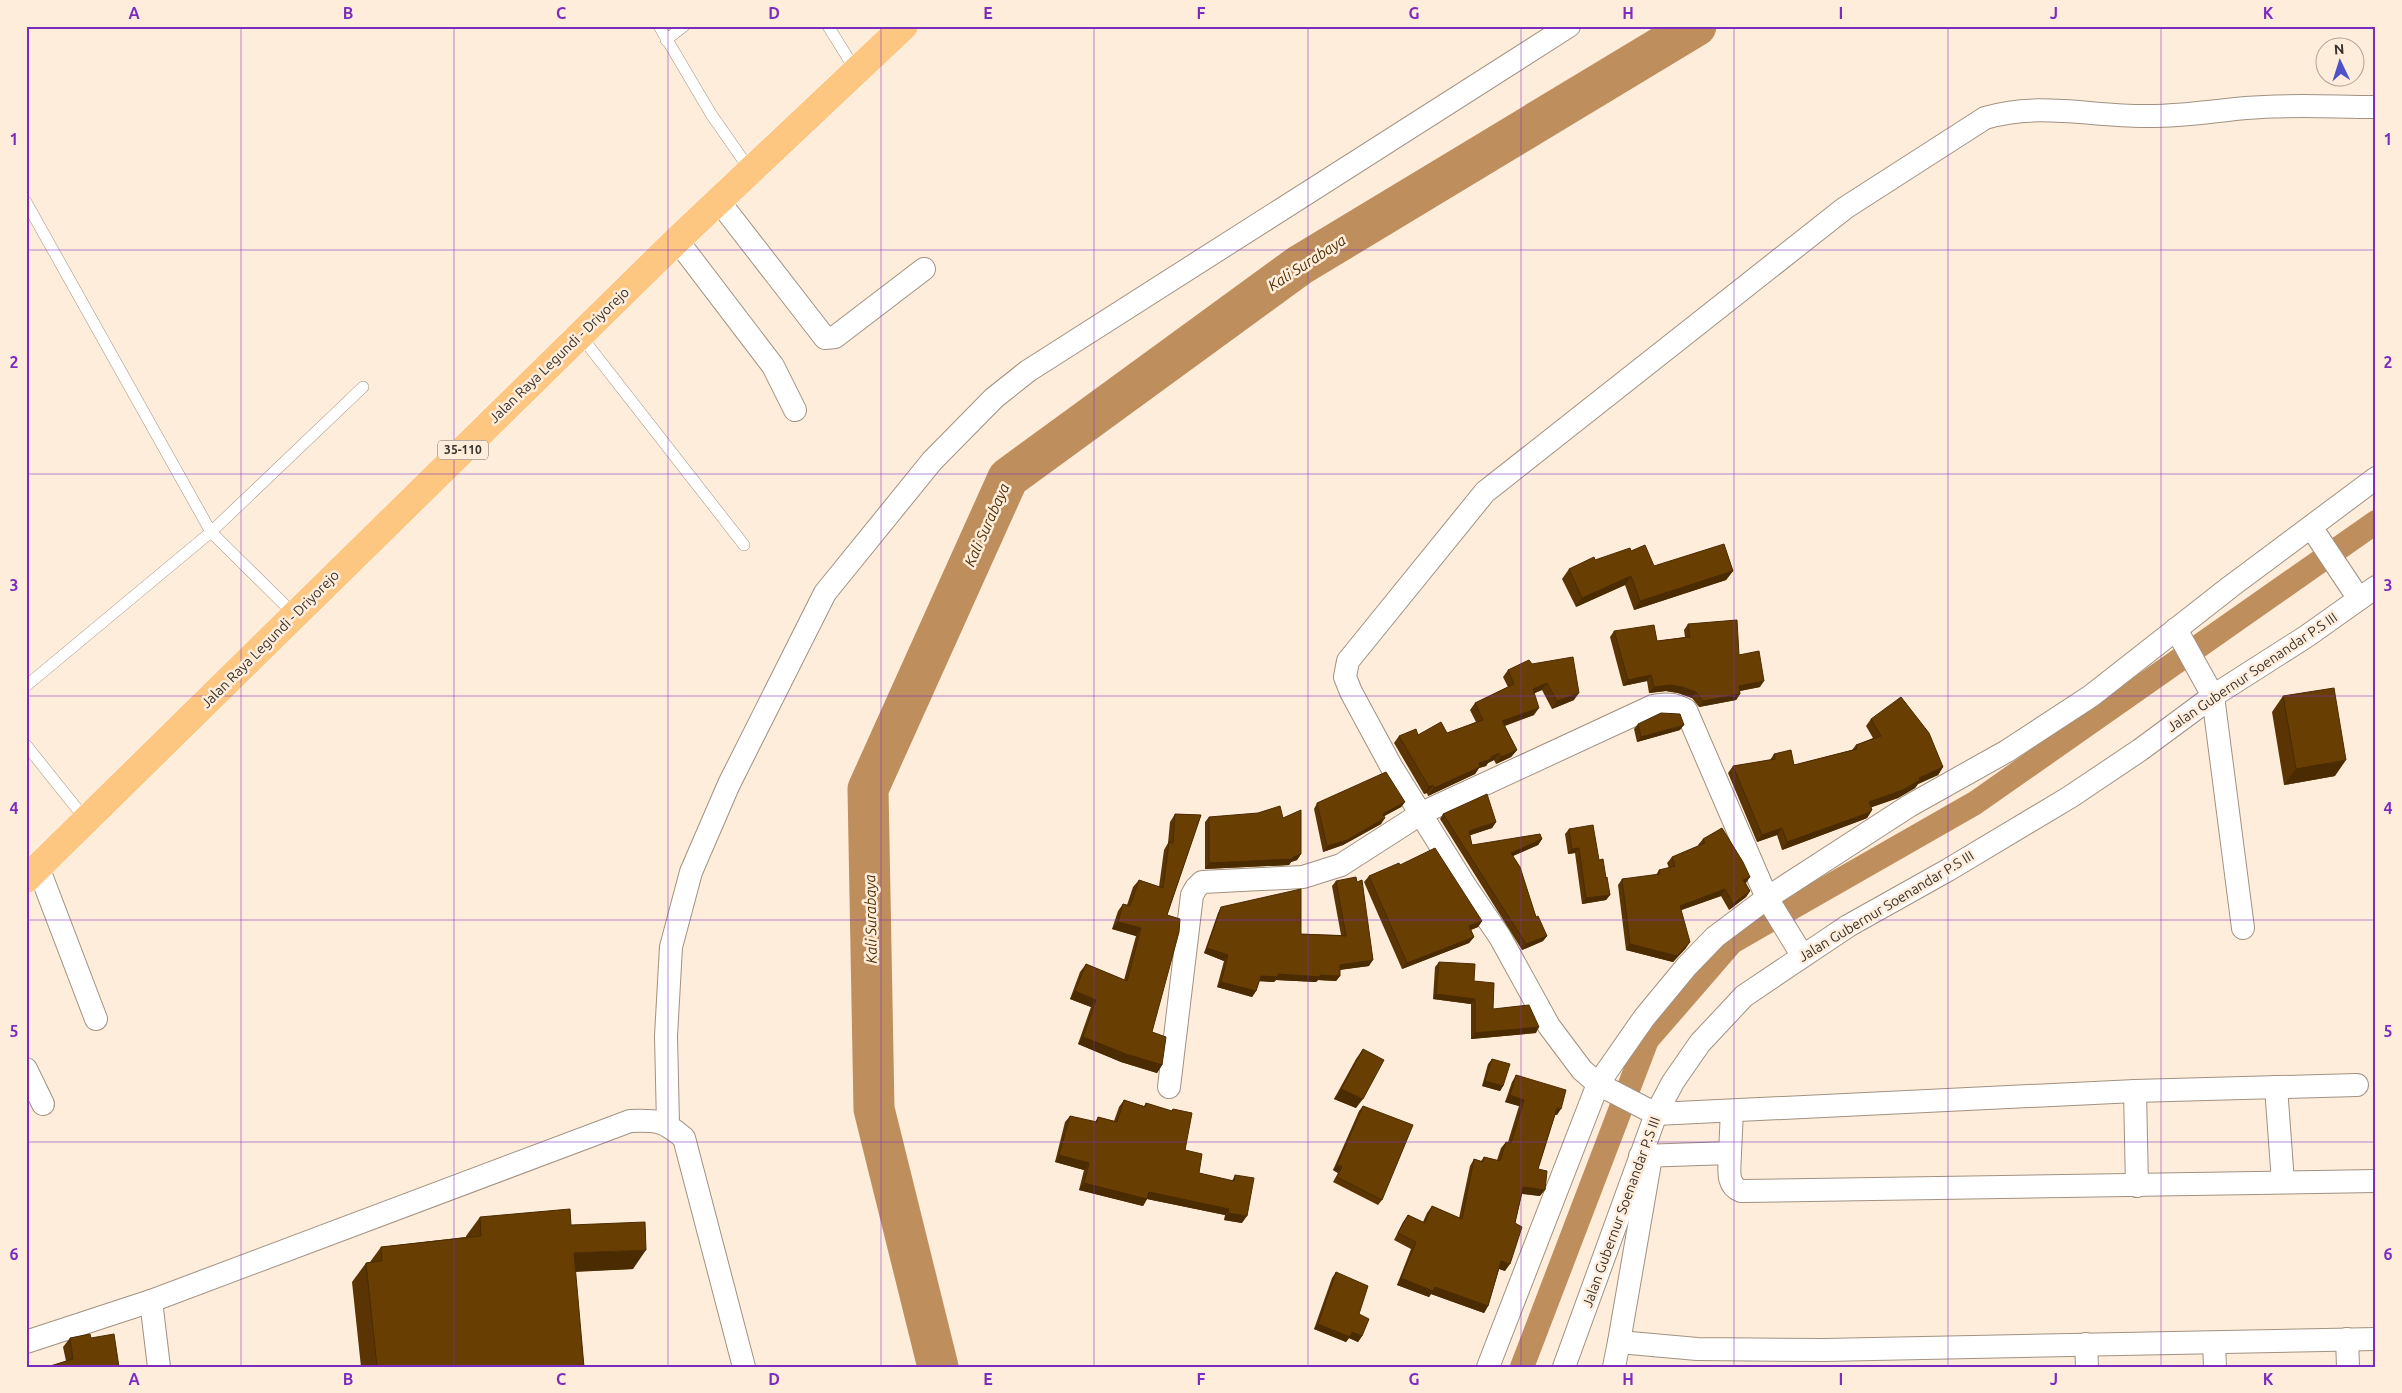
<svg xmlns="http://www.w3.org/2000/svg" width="2402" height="1393" font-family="Ubuntu,sans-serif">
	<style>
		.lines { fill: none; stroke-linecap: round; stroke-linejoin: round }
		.canal { stroke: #be8e5c; stroke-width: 24 }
		.river { stroke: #be8e5c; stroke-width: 41 }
		.service-casing { stroke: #a19181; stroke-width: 12 }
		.minor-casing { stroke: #a19181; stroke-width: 24 }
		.primary-casing { stroke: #fff; stroke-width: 29 }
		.service { stroke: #fff; stroke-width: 11 }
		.minor { stroke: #fff; stroke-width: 22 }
		.primary { stroke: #fdc782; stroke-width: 28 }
		.wall { fill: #5a3503 }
		.shaded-wall { fill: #4a2b02 }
		.building { fill: #693e03; stroke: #4a2b02 }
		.grid { fill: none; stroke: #7b2cbf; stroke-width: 1; stroke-opacity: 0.55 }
		.labels { text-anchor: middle; stroke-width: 5; stroke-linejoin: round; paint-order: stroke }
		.shield { fill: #ffeddc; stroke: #73695f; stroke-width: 1 }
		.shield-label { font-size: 12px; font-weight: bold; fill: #373029 }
		.street-label { font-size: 14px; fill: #373029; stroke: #ffeddc }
		.water-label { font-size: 15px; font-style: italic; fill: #502f04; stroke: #ffeddc }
		.neatline { fill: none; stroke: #7b2cbf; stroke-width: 2 }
		.grid-label { font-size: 16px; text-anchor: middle; font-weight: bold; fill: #7b2cbf }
	</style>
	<rect width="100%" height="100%" fill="#ffeddc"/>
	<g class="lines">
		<polyline class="canal" points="1522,1367 1647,1040 1732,942 1975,803 2376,522"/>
		<polyline class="river" points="938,1367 874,1109 868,789 1008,478 1300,265 1696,26"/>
		<defs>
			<g id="service">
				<polyline points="659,26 711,114 750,170"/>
				<polyline points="828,26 856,71"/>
				<polyline points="666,40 684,26"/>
				<polyline points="26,202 211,532 26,686"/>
				<polyline points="580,335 744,545"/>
				<polyline points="295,615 211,532 363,387"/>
				<polyline points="26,745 86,820"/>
			</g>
			<g id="minor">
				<polyline points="718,200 825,338 835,337 924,269"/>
				<polyline points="677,240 773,366 795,410"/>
				<polyline points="2311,527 2359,599"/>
				<polyline points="2176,629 2213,696 2243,928"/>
				<polyline points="38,867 96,1019"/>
				<polyline points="26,1069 43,1104"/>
				<path d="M2357,1085L2135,1091L1656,1114L1598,1084L1582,1070L1549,1026L1500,937L1466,887L1391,766L1351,692L1345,677L1348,661L1485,492L1845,208L1985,118C2038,102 2089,116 2144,116C2178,117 2212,111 2246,108C2289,104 2333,107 2376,107"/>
				<path d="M1169,1087L1192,895L1196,888L1202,882L1303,877L1341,865L1422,813L1653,706C1666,703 1675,704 1686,710L1767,898L1802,955"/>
				<polyline points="2276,1087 2283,1182"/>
				<polyline points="2135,1091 2137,1186"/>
				<polyline points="668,1124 666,1036 671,947 691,872 729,784 825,593 932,461 994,398 1028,371 1569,26"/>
				<polyline points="1730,1153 1732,1111"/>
				<path d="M1640,1156L1730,1153C1730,1167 1725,1185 1741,1191L2376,1181"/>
				<polyline points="151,1301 159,1367"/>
				<polyline points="2347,1339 2348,1367"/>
				<path d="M26,1342L151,1301L630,1121C657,1120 663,1120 684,1138L744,1367"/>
				<polyline points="1619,1342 1651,1157"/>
				<polyline points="2214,1343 2215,1367"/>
				<polyline points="2086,1344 2087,1367"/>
				<polyline points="1488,1367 1598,1084 1644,1018 1687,966 1715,937 1767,898 1909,806 2007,751 2091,696 2230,587 2376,478"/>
				<polyline points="1564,1367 1656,1114 1673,1082 1700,1043 1744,996 1848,926 1948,870 2070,797 2140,750 2213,696 2307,636 2376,587"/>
				<polyline points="1614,1367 1619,1342 1697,1349 1825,1350 2376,1339"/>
			</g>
			<polyline id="primary" points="26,879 677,240 904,26"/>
		</defs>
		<use href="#service" class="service-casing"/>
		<use href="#minor" class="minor-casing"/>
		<use href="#primary" class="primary-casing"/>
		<use href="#service" class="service"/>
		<use href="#minor" class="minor"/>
		<use href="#primary" class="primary"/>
	</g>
	<g class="wall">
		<polygon points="1631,551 1654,566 1733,571 1726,580 1634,610 1625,585 1576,607 1562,579 1569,569 1595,560"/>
		<polygon points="1688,624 1739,655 1760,687 1739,691 1740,694 1736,700 1699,707 1692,698 1678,693 1666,691 1649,693 1647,681 1623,686 1610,637 1614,631 1657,641 1685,637 1684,630"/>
		<polygon points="1532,664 1574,700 1552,709 1542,690 1534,693 1534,715 1505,726 1517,750 1511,757 1496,764 1494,760 1488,763 1486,766 1479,768 1475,774 1428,796 1427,793 1424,794 1394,743 1399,736 1447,733 1476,722 1470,710 1475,703 1508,687 1503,677 1508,670"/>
		<polygon points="2283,696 2335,776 2284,785 2272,712"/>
		<polygon points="1871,719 1943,767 1938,775 1918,784 1915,788 1898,798 1871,807 1872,810 1867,818 1862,820 1782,850 1777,835 1757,842 1728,773 1733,766 1770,760 1774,754 1794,765 1852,750 1856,745 1873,738 1866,726"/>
		<polygon points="1638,724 1680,730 1637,742 1634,729"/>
		<polygon points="1405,802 1401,807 1384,816 1381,824 1343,845 1323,852 1314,809 1317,803"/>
		<polygon points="1175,814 1201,815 1167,915 1152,1032 1162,1065 1157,1073 1121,1062 1078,1044 1091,1007 1070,999 1080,972 1086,964 1124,980 1136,936 1112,929 1118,911 1123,904 1127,905 1133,887 1139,880 1159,887 1164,850 1168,843 1170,822"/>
		<polygon points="1443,814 1496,822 1492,828 1470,835 1472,845 1542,839 1538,845 1513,856 1536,917 1547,936 1543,941 1522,950 1440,819"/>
		<polygon points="1209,817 1283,818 1301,854 1297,860 1291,862 1289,865 1205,869 1205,822"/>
		<polygon points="1569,829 1599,860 1606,878 1610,895 1606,900 1582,904 1575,853 1568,854 1565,834"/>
		<polygon points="1703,839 1750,877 1746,883 1750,891 1746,897 1729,910 1721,896 1681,910 1686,948 1673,962 1626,950 1618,885 1622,879 1656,875 1659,870 1669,868 1667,863 1672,857 1699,846 1698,845"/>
		<polygon points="1400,865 1482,921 1478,927 1471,930 1474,937 1469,943 1402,969 1364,882 1369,876"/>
		<polygon points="1336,881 1369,966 1340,970 1340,976 1336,981 1318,980 1316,982 1276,980 1274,982 1259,981 1256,991 1252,997 1217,987 1224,961 1204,953 1218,913 1221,907 1301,934 1341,935 1332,886"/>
		<polygon points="1439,962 1474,981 1493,1009 1536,1033 1471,1039 1471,1004 1433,999 1435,967"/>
		<polygon points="1363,1049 1356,1108 1334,1099 1356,1059"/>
		<polygon points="1492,1059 1503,1086 1500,1091 1482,1086 1488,1064"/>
		<polygon points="1516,1075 1557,1115 1555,1115 1538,1169 1540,1196 1522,1194 1515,1223 1505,1271 1499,1269 1488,1306 1484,1313 1431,1294 1429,1297 1397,1285 1411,1249 1394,1240 1403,1222 1408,1215 1423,1222 1427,1213 1432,1206 1459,1218 1470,1166 1474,1159 1481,1161 1484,1157 1497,1160 1501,1148 1506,1142 1508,1142 1519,1106 1505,1102 1512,1082"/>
		<polygon points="1124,1100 1144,1106 1146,1103 1171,1111 1173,1109 1185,1150 1199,1173 1232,1181 1235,1175 1242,1223 1224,1220 1225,1215 1147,1199 1143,1206 1079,1190 1084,1170 1055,1162 1065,1122 1070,1116 1095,1122 1098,1117 1114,1121 1119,1107"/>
		<polygon points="1363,1106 1382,1200 1378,1205 1333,1182 1338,1173 1333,1170 1359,1111"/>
		<polygon points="480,1217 571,1225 633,1269 575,1272 584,1367 361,1367 352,1282 366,1263 370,1262 381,1247 466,1237 466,1236"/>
		<polygon points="1336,1272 1359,1314 1362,1336 1358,1342 1349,1338 1346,1342 1314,1329 1332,1278"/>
		<polygon points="70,1338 91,1338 119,1367 47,1367 66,1361 63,1347"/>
	</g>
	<g class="shaded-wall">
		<polygon points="1733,571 1726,580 1634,610 1640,601"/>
		<polygon points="1631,576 1625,585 1576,607 1582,598"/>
		<polygon points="1651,675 1647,681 1623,686 1628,680"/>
		<polygon points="1764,681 1760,687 1735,692 1739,686"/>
		<polygon points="1547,683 1542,690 1528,696 1533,689"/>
		<polygon points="1670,685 1682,687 1696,692 1692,698 1678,693 1666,691 1649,693 1654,687"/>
		<polygon points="1579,693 1574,700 1552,709 1557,701"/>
		<polygon points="1740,694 1736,700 1699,707 1703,701"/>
		<polygon points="1539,708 1534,715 1497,728 1502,721"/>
		<polygon points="1684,725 1680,730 1637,742 1641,737"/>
		<polygon points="1517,750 1511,757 1496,764 1501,757"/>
		<polygon points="1499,753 1494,760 1488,763 1486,766 1479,768 1475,774 1428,796 1434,788 1479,763"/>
		<polygon points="2346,760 2335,776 2284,785 2296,769"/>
		<polygon points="1943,767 1938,775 1918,784 1915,788 1898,798 1864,810 1869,802"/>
		<polygon points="1433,785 1427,793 1424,794 1429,787"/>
		<polygon points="1405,802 1401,807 1379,819 1383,814"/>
		<polygon points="1872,810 1867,818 1862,820 1782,850 1787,842"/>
		<polygon points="1385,818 1381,824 1343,845 1323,852 1327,846"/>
		<polygon points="1496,822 1492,828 1465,837 1469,831"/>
		<polygon points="1782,828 1777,835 1757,842 1762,835"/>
		<polygon points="1542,839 1538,845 1508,858 1511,853"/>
		<polygon points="1579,848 1575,853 1568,854 1572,849"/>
		<polygon points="1301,854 1297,860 1291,862 1289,865 1205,869 1209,863 1293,857"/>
		<polygon points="1750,877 1745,883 1743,880"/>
		<polygon points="1725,889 1721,896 1676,912 1680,906"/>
		<polygon points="1750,891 1746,897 1729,910 1733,904"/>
		<polygon points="1610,895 1606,900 1582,904 1586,898"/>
		<polygon points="1482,921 1478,927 1465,932 1469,926"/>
		<polygon points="1118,922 1141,928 1136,936 1112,929"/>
		<polygon points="1547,936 1543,941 1522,950 1526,944"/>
		<polygon points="1474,937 1469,943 1402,969 1407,963"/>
		<polygon points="1690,942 1686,948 1673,962 1626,950 1630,944"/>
		<polygon points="1207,948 1228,955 1224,961 1204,953"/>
		<polygon points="1373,960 1369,966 1337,970 1340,965"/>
		<polygon points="1278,974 1320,975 1340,976 1336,981 1318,980 1316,982 1276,980 1274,982 1257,981 1261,976"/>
		<polygon points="1221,982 1256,991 1252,997 1217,987"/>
		<polygon points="1075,991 1096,1000 1091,1007 1070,999"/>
		<polygon points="1436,994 1475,999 1471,1004 1433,999"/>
		<polygon points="1539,1027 1536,1033 1471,1039 1475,1033"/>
		<polygon points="1083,1037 1162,1065 1157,1073 1121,1062 1078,1044"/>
		<polygon points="1485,1081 1503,1086 1500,1091 1482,1086"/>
		<polygon points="1341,1089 1363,1099 1356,1108 1334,1099"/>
		<polygon points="1510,1095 1524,1100 1519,1106 1505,1102"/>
		<polygon points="1557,1108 1561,1109 1557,1115 1552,1114"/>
		<polygon points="1059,1155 1089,1163 1084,1170 1055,1162"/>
		<polygon points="1337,1165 1342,1167 1338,1173 1333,1170"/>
		<polygon points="1084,1183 1149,1192 1229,1209 1225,1215 1147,1199 1143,1206 1079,1190"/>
		<polygon points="1523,1187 1545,1190 1540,1196 1519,1193"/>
		<polygon points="1228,1213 1247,1216 1242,1223 1224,1220"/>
		<polygon points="646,1250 633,1269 560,1272 574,1253"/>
		<polygon points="1501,1261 1510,1264 1505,1271 1497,1268"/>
		<polygon points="1401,1278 1435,1287 1488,1306 1484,1313 1431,1294 1429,1297 1397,1285"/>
		<polygon points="1318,1324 1352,1332 1362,1336 1358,1342 1349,1338 1346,1342 1314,1329"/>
	</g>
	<g class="building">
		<polygon points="1724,544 1733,571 1640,601 1631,576 1582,598 1569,569 1594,557 1595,560 1630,548 1631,551 1645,545 1654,566"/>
		<polygon points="1737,620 1739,655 1759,651 1764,681 1739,686 1740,694 1703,701 1696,692 1682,687 1670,685 1654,687 1651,675 1628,680 1614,631 1654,625 1657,641 1690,637 1688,624"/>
		<polygon points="1573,657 1579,693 1557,701 1547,683 1533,689 1539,708 1502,721 1517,750 1501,757 1499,753 1491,757 1491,759 1479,763 1480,767 1434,788 1433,785 1429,787 1399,736 1416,729 1418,735 1441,722 1447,733 1483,720 1475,703 1514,684 1508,670 1529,660 1532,664"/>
		<polygon points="2334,688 2346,760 2296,769 2283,696"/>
		<polygon points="1901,697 1929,733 1943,767 1919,778 1920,780 1903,790 1869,802 1872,810 1868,813 1787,842 1782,828 1762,835 1733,766 1775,759 1774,754 1791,750 1794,765 1857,749 1856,745 1881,736 1871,719"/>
		<polygon points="1661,713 1680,714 1684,725 1641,737 1638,724"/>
		<polygon points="1386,772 1405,802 1383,814 1385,818 1347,840 1327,846 1317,803"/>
		<polygon points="1487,794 1496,822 1469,831 1472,845 1540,834 1542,839 1511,853 1520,867 1536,917 1538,916 1547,936 1526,944 1443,814"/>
		<polygon points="1280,806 1283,818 1301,810 1301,854 1293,857 1293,859 1209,863 1209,817 1258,813"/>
		<polygon points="1175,814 1201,815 1167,915 1180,919 1179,932 1152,1032 1166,1037 1162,1065 1126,1054 1083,1037 1096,1000 1075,991 1086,964 1127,981 1141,928 1118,922 1123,904 1130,906 1139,880 1163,888 1169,842 1173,843"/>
		<polygon points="1593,825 1599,860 1603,859 1606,878 1607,877 1610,895 1586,898 1579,848 1572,849 1569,829"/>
		<polygon points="1722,828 1743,862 1750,877 1743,880 1750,891 1733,904 1725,889 1680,906 1690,942 1677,956 1630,944 1622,879 1660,874 1659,870 1675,866 1672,857 1705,843 1703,839"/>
		<polygon points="1435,848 1482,921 1469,926 1474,937 1407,963 1369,876 1399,863 1400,865"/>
		<polygon points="1356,877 1357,882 1362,880 1373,960 1340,965 1340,976 1320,975 1320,977 1278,974 1278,977 1261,976 1256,991 1221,982 1228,955 1207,948 1221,907 1301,889 1301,934 1346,936 1336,881"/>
		<polygon points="1439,962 1475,964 1474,981 1494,983 1493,1009 1529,1005 1539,1027 1475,1033 1475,999 1436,994"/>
		<polygon points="1363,1049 1384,1060 1363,1099 1341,1089"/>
		<polygon points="1492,1059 1510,1064 1503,1086 1485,1081"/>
		<polygon points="1516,1075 1566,1090 1561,1109 1557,1108 1538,1169 1547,1171 1545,1190 1523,1187 1515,1223 1522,1227 1510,1264 1501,1261 1488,1306 1435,1287 1433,1291 1401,1278 1416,1242 1398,1233 1408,1215 1425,1223 1432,1206 1462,1219 1474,1159 1483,1162 1484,1157 1500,1161 1506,1142 1511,1143 1524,1100 1510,1095"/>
		<polygon points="1124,1100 1145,1107 1146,1103 1172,1111 1173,1109 1192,1113 1185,1150 1202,1154 1199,1173 1234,1181 1235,1175 1254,1178 1247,1216 1228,1213 1229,1209 1149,1192 1147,1199 1084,1183 1089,1163 1059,1155 1070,1116 1097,1122 1098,1117 1117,1122"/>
		<polygon points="1363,1106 1413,1125 1382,1200 1337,1177 1342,1167 1337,1165"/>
		<polygon points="570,1209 571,1225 645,1222 646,1250 574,1253 584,1367 377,1367 366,1263 382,1261 381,1247 481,1236 480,1217"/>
		<polygon points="1336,1272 1368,1286 1359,1314 1369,1319 1362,1336 1352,1332 1350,1337 1318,1324"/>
		<polygon points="90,1334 91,1338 114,1334 119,1367 47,1367 73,1359 70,1338"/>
	</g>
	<path class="grid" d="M241,26V1367M454,26V1367M668,26V1367M881,26V1367M1094,26V1367M1308,26V1367M1521,26V1367M1734,26V1367M1948,26V1367M2161,26V1367M26,250H2376M26,474H2376M26,696H2376M26,920H2376M26,1142H2376"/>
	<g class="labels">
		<rect class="shield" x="438" y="440.5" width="50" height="19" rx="4"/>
		<g class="shield-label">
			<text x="463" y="454">35-110</text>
		</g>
		<g class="street-label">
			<text transform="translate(559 355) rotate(-44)" y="5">Jalan Raya Legundi - Driyorejo</text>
			<text transform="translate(270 639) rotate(-45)" y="5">Jalan Raya Legundi - Driyorejo</text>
			<text transform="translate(2252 672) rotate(-34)" y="5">Jalan Gubernur Soenandar P.S III</text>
			<text transform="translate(1886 906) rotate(-31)" y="5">Jalan Gubernur Soenandar P.S III</text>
			<text transform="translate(1621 1212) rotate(-70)" y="5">Jalan Gubernur Soenandar P.S III</text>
		</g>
		<g class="water-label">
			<text transform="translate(1307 263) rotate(-33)" y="5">Kali Surabaya</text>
			<text transform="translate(987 525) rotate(-66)" y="5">Kali Surabaya</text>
			<text transform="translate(871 919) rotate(-91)" y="5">Kali Surabaya</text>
		</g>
	</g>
	<rect width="2402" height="1393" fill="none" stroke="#ffeddc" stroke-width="55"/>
	<g transform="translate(2340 62) rotate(356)"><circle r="24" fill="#ffeddc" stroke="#afa194"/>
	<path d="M0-4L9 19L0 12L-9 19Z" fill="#4e52c8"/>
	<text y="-8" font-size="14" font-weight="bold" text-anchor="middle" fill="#373029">N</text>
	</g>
	<rect x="28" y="28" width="2346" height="1338" class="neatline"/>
	<g class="grid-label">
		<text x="134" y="19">A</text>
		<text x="348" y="19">B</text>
		<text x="561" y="19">C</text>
		<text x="774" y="19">D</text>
		<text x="988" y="19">E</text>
		<text x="1201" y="19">F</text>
		<text x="1414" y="19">G</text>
		<text x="1628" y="19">H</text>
		<text x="1841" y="19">I</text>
		<text x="2054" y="19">J</text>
		<text x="2268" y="19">K</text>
		<text x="14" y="145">1</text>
		<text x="2388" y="145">1</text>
		<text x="14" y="368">2</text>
		<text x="2388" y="368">2</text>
		<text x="14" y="591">3</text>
		<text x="2388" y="591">3</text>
		<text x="14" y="814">4</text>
		<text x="2388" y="814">4</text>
		<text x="14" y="1037">5</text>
		<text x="2388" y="1037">5</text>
		<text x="14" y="1260">6</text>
		<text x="2388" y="1260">6</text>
		<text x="134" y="1385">A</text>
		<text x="348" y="1385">B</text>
		<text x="561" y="1385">C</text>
		<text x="774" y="1385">D</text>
		<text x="988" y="1385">E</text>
		<text x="1201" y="1385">F</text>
		<text x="1414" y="1385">G</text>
		<text x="1628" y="1385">H</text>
		<text x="1841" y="1385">I</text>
		<text x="2054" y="1385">J</text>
		<text x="2268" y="1385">K</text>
	</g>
</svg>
